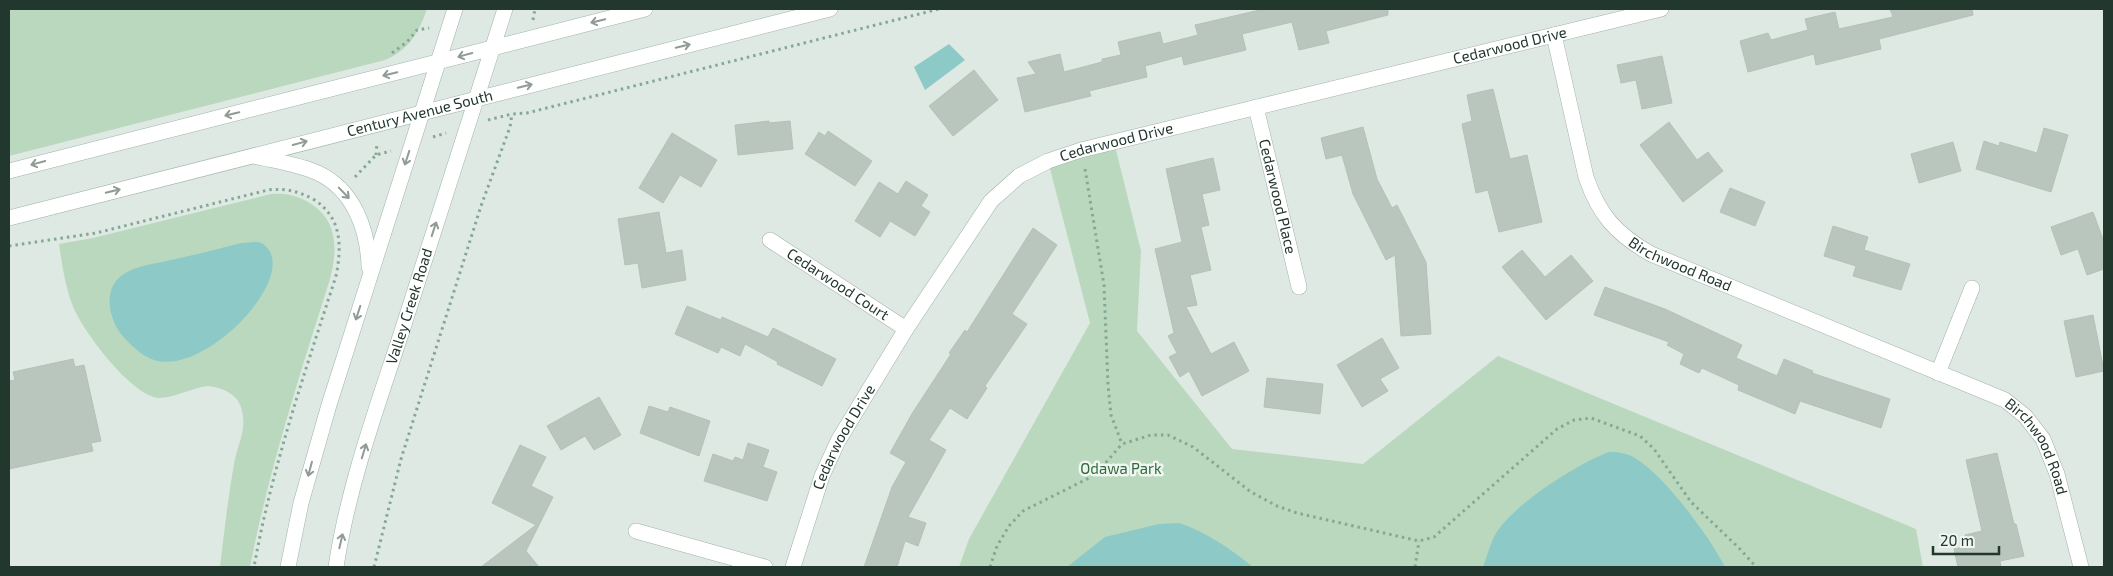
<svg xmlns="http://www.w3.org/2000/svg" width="2113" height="576" font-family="'Exo 2',sans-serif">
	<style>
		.green { fill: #bad8bd }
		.water { fill: #8cc9c7 }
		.building { fill: #b8c6be; stroke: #b3c2b9 }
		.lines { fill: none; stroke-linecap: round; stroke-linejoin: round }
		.street-casing { stroke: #a3b0a9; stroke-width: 16 }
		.secondary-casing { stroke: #a0b3a9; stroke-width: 16 }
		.path { stroke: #83a996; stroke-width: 3; stroke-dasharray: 2.5 4; stroke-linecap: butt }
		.street { stroke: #fff; stroke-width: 15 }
		.secondary { stroke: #fff; stroke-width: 15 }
		.oneway { stroke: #909b96 }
		.labels { text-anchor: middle; stroke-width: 5; stroke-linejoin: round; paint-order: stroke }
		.street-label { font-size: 15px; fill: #22372e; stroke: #eff6f1 }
		.park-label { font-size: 15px; fill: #31693c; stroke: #eff6f1 }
	</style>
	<rect width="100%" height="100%" fill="#dfe9e3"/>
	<g class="green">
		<path d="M9,9H427C419,32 409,50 385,60L9,156Z"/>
		<polygon points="1114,142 1141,251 1137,331 1232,449 1363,464 1498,356 1916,529 1923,567 959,567 969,539 1090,323 1048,161"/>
		<path d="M271,194C284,193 296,195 308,202C338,219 338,249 330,279C300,374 269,469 250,567H220C224,533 228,498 234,464C237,446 247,430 242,411C239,394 223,388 208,386C192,388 173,398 159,398C131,396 81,329 72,304C65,285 62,264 59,244L93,238Z"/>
	</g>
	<g class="water">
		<polygon points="949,44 965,60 925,90 914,67"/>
		<path d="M241,243C248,243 258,240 263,244C304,273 205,377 154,360C142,356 129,344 121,334C109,318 103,290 121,276C135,265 155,264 171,260C195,255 218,249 241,243Z"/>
		<path d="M1609,452C1618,452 1627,453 1635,458C1665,476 1709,536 1725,567H1483C1487,557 1490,544 1495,535C1512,505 1577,464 1609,452Z"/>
		<path d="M1179,523C1207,532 1230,549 1253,567H1067L1105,537L1159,524Z"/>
	</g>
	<g class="building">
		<polygon points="1264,9 1388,9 1388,15 1326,31 1329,43 1299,50 1292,22 1242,34 1246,50 1184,65 1182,56 1145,66 1147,77 1089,91 1091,96 1025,112 1017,78 1036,74 1028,62 1060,54 1064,72 1102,62 1102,59 1121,55 1118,42 1160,32 1163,44 1198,35 1195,25"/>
		<polygon points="1890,9 1972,9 1973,15 1879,39 1881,49 1816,65 1814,54 1748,72 1740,41 1768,33 1771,40 1808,30 1805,19 1835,12 1839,29 1893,17"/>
		<polygon points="1662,56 1672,103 1642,109 1636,80 1621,83 1617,65"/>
		<polygon points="974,70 998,100 953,136 929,106"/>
		<polygon points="1493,89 1510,159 1527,155 1542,222 1499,232 1488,190 1476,193 1462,124 1472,121 1467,95"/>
		<polygon points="769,121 769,123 790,121 793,149 738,155 735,125"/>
		<polygon points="1669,122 1697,160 1708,152 1723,171 1683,202 1640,145"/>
		<polygon points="1363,127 1377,179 1392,208 1397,205 1426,262 1431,334 1401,336 1395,255 1386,260 1353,194 1342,155 1326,159 1321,138"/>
		<polygon points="2044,128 2068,135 2051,192 1976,169 1984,141 1999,146 2000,142 2037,153"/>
		<polygon points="828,131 872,161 855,186 805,154 819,132 825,136"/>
		<polygon points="672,133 717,160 701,187 680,175 663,203 639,188"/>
		<polygon points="1953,142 1961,171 1919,183 1911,154"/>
		<polygon points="1213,158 1220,190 1202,194 1209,225 1201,227 1211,270 1190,275 1197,305 1186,307 1211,354 1234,342 1249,371 1202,396 1189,371 1180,377 1169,357 1177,353 1168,336 1174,333 1155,249 1182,242 1166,169"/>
		<polygon points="906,181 928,195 921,206 930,212 915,236 890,221 880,237 855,221 879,182 898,194"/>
		<polygon points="1730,188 1765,202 1755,226 1720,212"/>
		<polygon points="659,212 666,253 682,250 686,280 642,288 638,263 625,265 618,219"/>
		<polygon points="2093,212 2104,242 2104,269 2087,275 2078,249 2061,255 2051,227"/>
		<polygon points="1833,226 1868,237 1864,250 1910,264 1901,290 1853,276 1856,266 1824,256"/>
		<polygon points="1033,228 1057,245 1012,314 1027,324 985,386 987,388 967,419 950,408 929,440 946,450 908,517 926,523 918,546 905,541 897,567 864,567 892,487 906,462 890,453 913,412 951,354 949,353 965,330 967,332"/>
		<polygon points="1522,250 1545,277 1571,255 1593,281 1546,320 1502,267"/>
		<polygon points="1605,287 1665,309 1742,345 1736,358 1777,376 1784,359 1813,371 1812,373 1890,399 1881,428 1800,401 1795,414 1738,390 1739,385 1702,368 1699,373 1680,364 1684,354 1667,345 1669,342 1594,315"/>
		<polygon points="687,306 721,320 722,317 768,337 773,328 836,359 822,386 777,364 778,362 745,344 740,356 721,347 718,353 675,334"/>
		<polygon points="2093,315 2104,371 2076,377 2064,321"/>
		<polygon points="1382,338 1399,368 1380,379 1388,391 1362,407 1337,365"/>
		<polygon points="73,359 75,367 84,365 101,441 91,443 93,451 9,469 9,381 15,380 13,372"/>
		<polygon points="1267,378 1323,384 1320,414 1264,407"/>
		<polygon points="599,397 621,435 594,450 585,436 561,450 547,426"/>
		<polygon points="649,406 668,412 670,407 710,421 699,456 640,433"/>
		<polygon points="748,443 769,450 763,467 777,472 767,501 704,481 713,454 733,461 735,457 743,460"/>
		<polygon points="520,445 546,457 531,486 553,497 526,551 539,567 481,567 536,525 492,503"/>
		<polygon points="1997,453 2014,524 2016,524 2024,556 2000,561 2001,567 1958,567 1954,549 1968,546 1965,535 1982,531 1966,460"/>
	</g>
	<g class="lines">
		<defs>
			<g id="street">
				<path id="s1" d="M1554,35L1586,177C1599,215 1616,234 1651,254L2005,400L2025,416L2043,439L2057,474L2081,567"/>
				<path id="s2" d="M1256,107L1299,287"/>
				<path id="s3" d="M770,240L906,329"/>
				<polyline points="1938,373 1972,288"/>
				<polyline points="636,531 765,567"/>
				<path id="s4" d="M793,567L822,476L838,441L906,329L991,201L1019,176L1048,161L1081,150L1661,9"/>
			</g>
			<g id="secondary">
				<path d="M254,156C275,161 298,164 318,173C354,190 368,230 369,267"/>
				<polyline points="9,171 645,9"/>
				<path id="s5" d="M9,218L830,9"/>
				<polyline points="288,567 301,503 329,405 455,9"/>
				<path id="s6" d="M336,567C348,487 376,410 401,334C435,225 471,117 505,9"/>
			</g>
		</defs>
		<use href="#street" class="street-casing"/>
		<use href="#secondary" class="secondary-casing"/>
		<g class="path">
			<polyline points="533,20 535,9"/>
			<polyline points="392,53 407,42 417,30 429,28"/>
			<polyline points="488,120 512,114 527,113 939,9"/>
			<polyline points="433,137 446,133"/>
			<polyline points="376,155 377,143"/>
			<polyline points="1085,169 1104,285 1108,385 1111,415 1122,444"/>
			<polyline points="355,177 376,155 391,151"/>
			<path d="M9,246L96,233L268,190C284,188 298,191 313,199C342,217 342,246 336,276C305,372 272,467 254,567"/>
			<polyline points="374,567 401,459 481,206 510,127 512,114"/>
			<polyline points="990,567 997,546 1009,526 1023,511 1087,479 1102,467 1122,444 1151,435 1168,435 1193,447 1251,492 1277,506 1297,513 1419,541 1434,537 1557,429 1574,420 1591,418 1640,436 1654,449 1691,502 1741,550 1756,567"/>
			<polyline points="1415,567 1419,541"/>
		</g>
		<use href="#street" class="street"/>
		<use href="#secondary" class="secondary"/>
	</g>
	<defs><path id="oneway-shaft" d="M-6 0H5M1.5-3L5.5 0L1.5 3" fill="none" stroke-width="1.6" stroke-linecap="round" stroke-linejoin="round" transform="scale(1.25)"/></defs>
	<g class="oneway">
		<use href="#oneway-shaft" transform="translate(598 21) rotate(166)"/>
		<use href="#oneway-shaft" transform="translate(683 46) rotate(-14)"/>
		<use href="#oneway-shaft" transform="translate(465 55) rotate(165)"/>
		<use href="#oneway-shaft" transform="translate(390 74) rotate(166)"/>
		<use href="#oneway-shaft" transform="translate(525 86) rotate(-14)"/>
		<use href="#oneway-shaft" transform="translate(232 114) rotate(166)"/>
		<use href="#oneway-shaft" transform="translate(300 143) rotate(-15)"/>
		<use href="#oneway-shaft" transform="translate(407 158) rotate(108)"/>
		<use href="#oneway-shaft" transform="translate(38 163) rotate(165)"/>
		<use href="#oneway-shaft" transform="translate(113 191) rotate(-14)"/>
		<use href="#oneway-shaft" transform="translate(344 193) rotate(46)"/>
		<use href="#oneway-shaft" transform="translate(434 229) rotate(-72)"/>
		<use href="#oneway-shaft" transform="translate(358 313) rotate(108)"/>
		<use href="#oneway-shaft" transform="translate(364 451) rotate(-73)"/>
		<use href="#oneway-shaft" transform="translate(310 469) rotate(105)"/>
		<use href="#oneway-shaft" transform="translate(341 541) rotate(-77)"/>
	</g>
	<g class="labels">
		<g class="street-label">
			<text dy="5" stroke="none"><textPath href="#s4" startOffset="965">Cedarwood Drive</textPath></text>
			<text dy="5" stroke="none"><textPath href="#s5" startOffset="424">Century Avenue South</textPath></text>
			<text dy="5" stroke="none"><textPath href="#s4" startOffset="560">Cedarwood Drive</textPath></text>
			<text dy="5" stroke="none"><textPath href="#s2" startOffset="92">Cedarwood Place</textPath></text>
			<text dy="5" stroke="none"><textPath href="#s1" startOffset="280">Birchwood Road</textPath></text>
			<text dy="5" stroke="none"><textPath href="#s3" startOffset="81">Cedarwood Court</textPath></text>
			<text dy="5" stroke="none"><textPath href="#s6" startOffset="271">Valley Creek Road</textPath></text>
			<text dy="5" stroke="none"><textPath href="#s4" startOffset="140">Cedarwood Drive</textPath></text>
			<text dy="5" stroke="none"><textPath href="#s1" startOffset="690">Birchwood Road</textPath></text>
		</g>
		<g class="park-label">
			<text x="1121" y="474">Odawa Park</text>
		</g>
	</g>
	<rect width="2113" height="576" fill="none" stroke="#22372e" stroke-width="20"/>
	<path d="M1933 546v8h66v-8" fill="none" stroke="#22372e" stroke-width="2.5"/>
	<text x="1940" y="546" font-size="15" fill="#22372e" stroke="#eff6f1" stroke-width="4" paint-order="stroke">20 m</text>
</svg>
